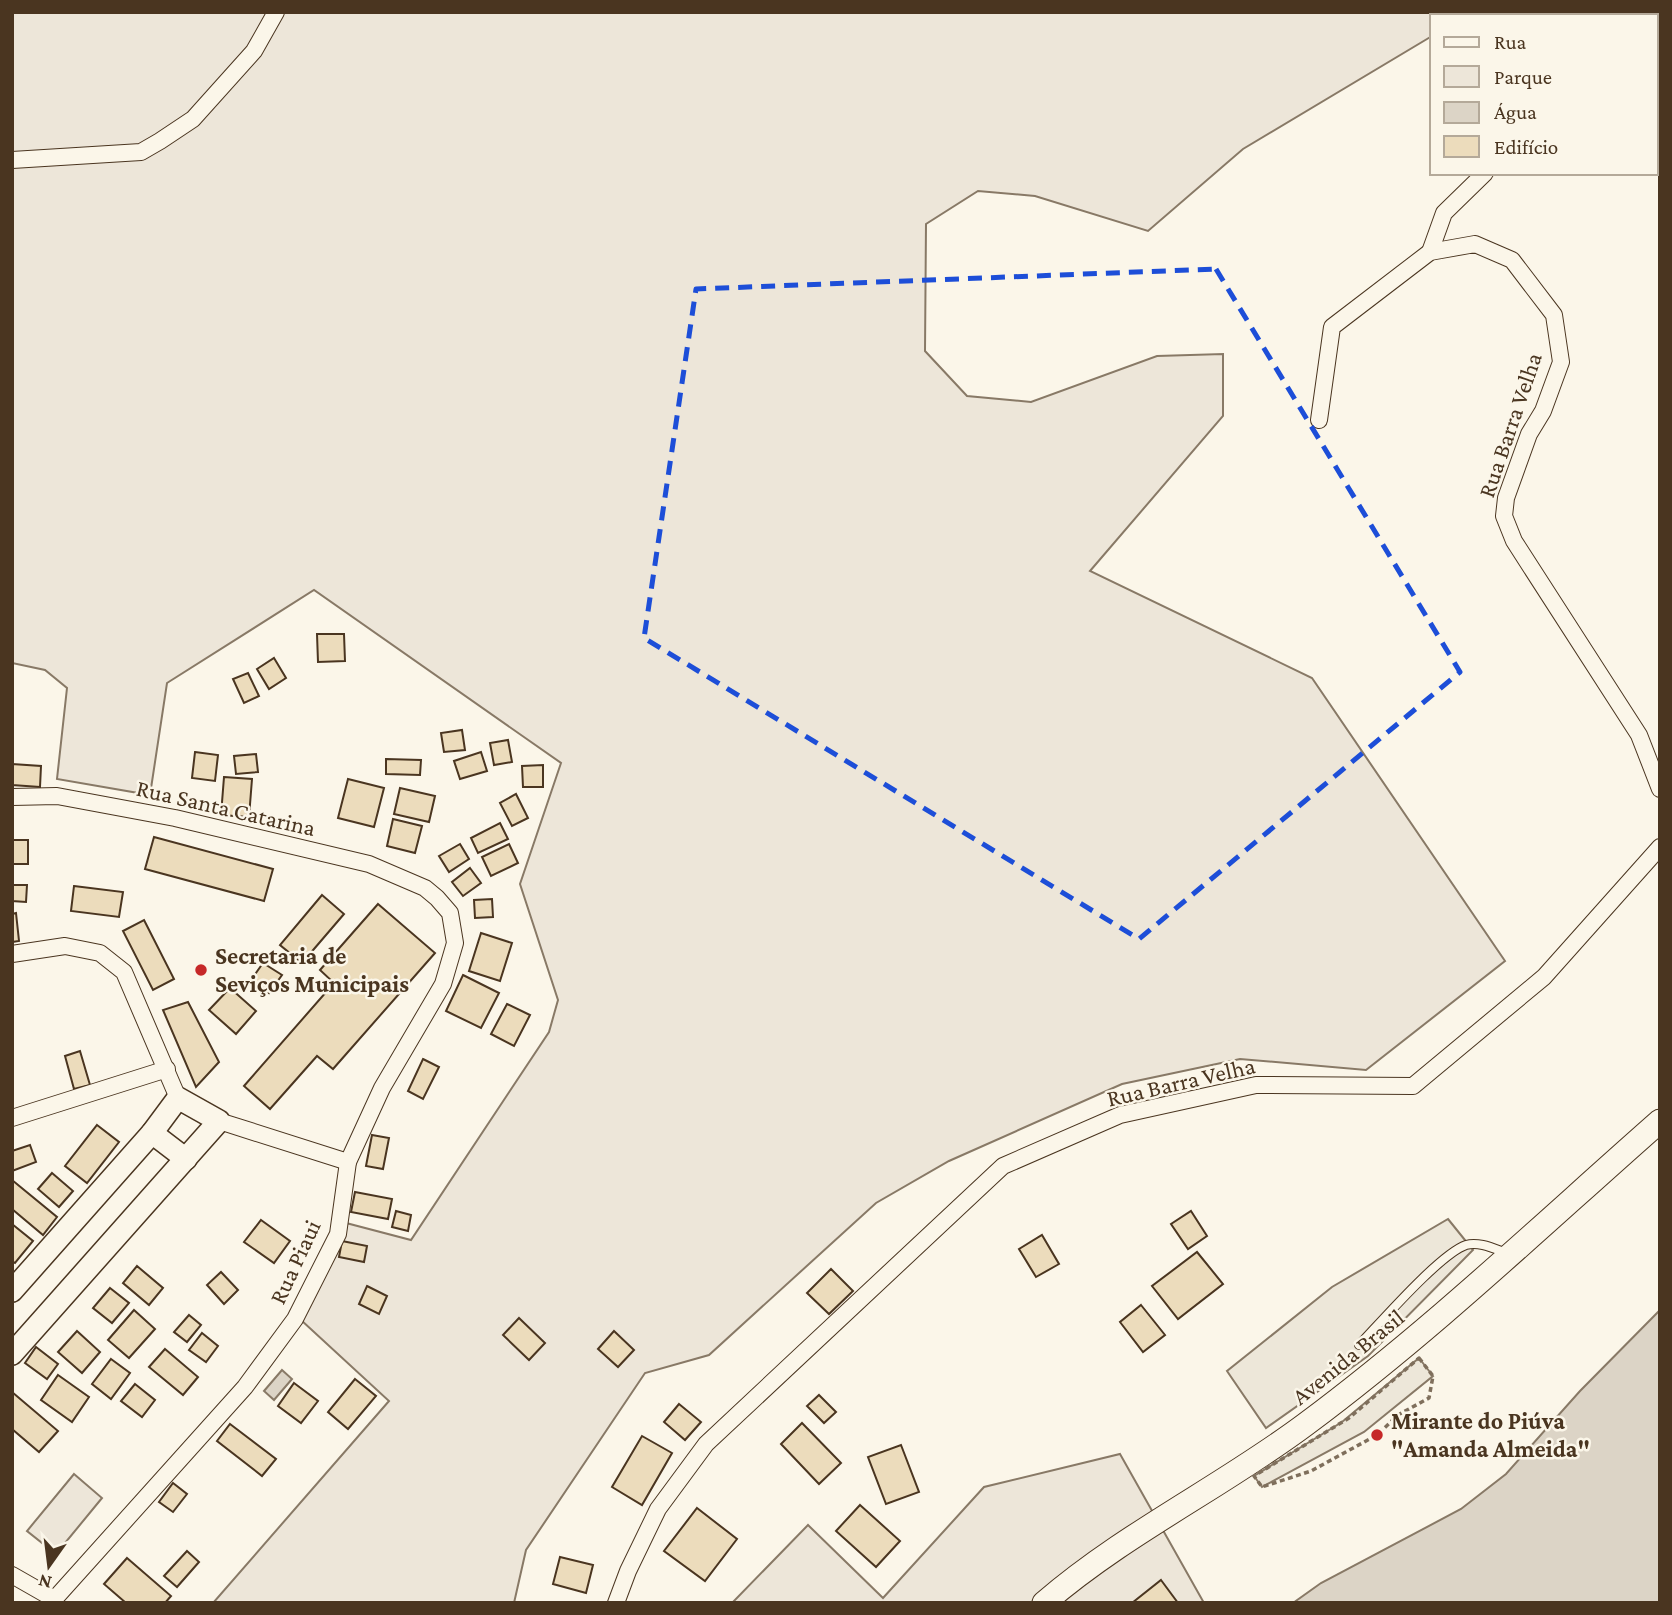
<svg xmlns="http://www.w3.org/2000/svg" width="1672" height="1615" font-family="'Crimson Pro',serif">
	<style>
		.green { fill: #ede6d9; stroke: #887966; stroke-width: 2 }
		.parking { fill: #ede7d9; stroke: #887966; stroke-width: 2 }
		.water { fill: #dcd4c6; stroke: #887966; stroke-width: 2 }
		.building { fill: #ecdcbc; stroke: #4a3520; stroke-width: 2 }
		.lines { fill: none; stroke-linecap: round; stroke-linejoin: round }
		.service-casing { stroke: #4a3520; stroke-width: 10 }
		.minor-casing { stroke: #4a3520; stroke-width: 18 }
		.tertiary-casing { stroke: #4a3520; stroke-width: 24 }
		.secondary-casing { stroke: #4a3520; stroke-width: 25 }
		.path { stroke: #7f6f5c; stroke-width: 3.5; stroke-dasharray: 5 3.5; stroke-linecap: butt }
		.service { stroke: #fbf6e9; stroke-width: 8 }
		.minor { stroke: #fbf6e9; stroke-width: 16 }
		.tertiary { stroke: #fbf6e9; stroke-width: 21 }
		.secondary { stroke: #fbf6e9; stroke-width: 23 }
		.marked { fill: none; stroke: #1d4ed8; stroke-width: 5; stroke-dasharray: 14 9; stroke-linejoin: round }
		.poi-dot { fill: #c62828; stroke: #fbf6e9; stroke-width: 2.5 }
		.labels { text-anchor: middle; stroke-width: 5; stroke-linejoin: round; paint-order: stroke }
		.street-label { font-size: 24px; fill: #4a3520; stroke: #fbf6e9 }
		.poi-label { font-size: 24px; font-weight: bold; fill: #4a3520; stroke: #fbf6e9; text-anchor: start }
	</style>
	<rect width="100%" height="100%" fill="#fbf6e9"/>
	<g class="green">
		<polygon points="12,12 1442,12 1443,16 1432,16 1432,36 1243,149 1148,231 1035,196 978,191 926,224 925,351 967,396 1031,402 1157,356 1223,354 1223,416 1090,571 1312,678 1505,961 1366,1070 1240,1059 1122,1084 949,1161 876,1203 709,1355 645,1373 526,1550 514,1603 213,1603 389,1401 301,1320 346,1223 411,1240 549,1032 558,1000 520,884 561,763 314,590 167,683 150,795 57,779 67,688 45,670 12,663"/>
		<polygon points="1120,1454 1204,1603 732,1603 808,1525 883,1598 984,1487"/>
		<polygon points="74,1474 102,1498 56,1554 27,1531"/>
	</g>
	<g class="parking">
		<polygon points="1448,1219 1473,1250 1368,1356 1266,1428 1227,1371 1332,1287"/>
		<polygon points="1419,1358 1433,1376 1364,1432 1262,1487 1254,1476 1342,1422"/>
	</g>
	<g class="water">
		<polygon points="1660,1310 1660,1603 1293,1603 1321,1583 1461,1509 1506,1474 1580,1391"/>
		<polygon points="282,1370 292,1379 274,1400 264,1391"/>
	</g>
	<g class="building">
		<polygon points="317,634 344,634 345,661 318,662"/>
		<polygon points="274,658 286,678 269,689 257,669"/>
		<polygon points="248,673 259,696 244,703 233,679"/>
		<polygon points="462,730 465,750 444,752 441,733"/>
		<polygon points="508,740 512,762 494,765 490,743"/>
		<polygon points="195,752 218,755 215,781 192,778"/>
		<polygon points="481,752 487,771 460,779 454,761"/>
		<polygon points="256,754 258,772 236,774 234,756"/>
		<polygon points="386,759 421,760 420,775 386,774"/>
		<polygon points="12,764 41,766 40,787 12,785"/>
		<polygon points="543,765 543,787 523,787 522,766"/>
		<polygon points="224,777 252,779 249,817 221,815"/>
		<polygon points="348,779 384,788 374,827 338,818"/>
		<polygon points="400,788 435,796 429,822 394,814"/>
		<polygon points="516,794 528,818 512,826 500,803"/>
		<polygon points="393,819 422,826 415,853 387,846"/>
		<polygon points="500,823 508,839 478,853 471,838"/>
		<polygon points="154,837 273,869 264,901 145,869"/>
		<rect x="12" y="840" width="16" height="24"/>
		<polygon points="460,844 469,859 449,872 439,856"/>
		<polygon points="509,844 518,863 491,876 482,857"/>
		<polygon points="470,868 481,883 463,896 452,882"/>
		<polygon points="12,885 27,885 26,902 12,901"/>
		<polygon points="74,886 123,892 119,917 71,911"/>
		<polygon points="322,895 344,914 302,963 280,945"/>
		<polygon points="492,899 493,917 475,918 474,900"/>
		<polygon points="378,904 435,953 333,1069 317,1056 270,1109 244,1086 334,983 320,970"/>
		<polygon points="16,913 19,941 12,942 12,914"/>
		<polygon points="144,920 174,979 153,990 123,931"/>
		<polygon points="481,933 512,943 500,981 469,971"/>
		<polygon points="263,963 282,975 269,993 251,980"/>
		<polygon points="463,975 499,993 481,1028 446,1011"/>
		<polygon points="230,988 256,1011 236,1034 209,1010"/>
		<polygon points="188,1002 219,1062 196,1087 163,1010"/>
		<polygon points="507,1004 530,1015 514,1046 491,1034"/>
		<polygon points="80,1051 90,1085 74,1089 65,1056"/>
		<polygon points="423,1059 439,1067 423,1099 408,1091"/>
		<polygon points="97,1125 119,1142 87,1183 65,1166"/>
		<polygon points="372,1135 389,1138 383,1169 366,1166"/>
		<polygon points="30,1145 36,1162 12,1171 12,1151"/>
		<polygon points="52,1173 73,1191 59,1207 38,1189"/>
		<polygon points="12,1180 57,1217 43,1235 12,1209"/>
		<polygon points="355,1192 392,1199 388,1219 351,1212"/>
		<polygon points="396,1211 411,1215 408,1231 392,1227"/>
		<polygon points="1191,1211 1207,1236 1188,1249 1171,1224"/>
		<polygon points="261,1220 290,1241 274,1263 244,1242"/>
		<polygon points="12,1224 33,1241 15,1263 12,1261"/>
		<polygon points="1042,1235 1059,1264 1036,1277 1019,1249"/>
		<polygon points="342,1241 367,1246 364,1262 339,1257"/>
		<polygon points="1197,1252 1223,1284 1178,1319 1152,1286"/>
		<polygon points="137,1266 163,1288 149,1305 123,1283"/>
		<polygon points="831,1269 853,1291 829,1314 807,1293"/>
		<polygon points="221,1272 238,1290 224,1304 207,1285"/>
		<polygon points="367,1286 387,1296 379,1314 359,1304"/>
		<polygon points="110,1288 129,1303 112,1323 93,1308"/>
		<polygon points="1141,1305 1165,1335 1143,1352 1120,1322"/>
		<polygon points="134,1310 155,1329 129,1358 108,1340"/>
		<polygon points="189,1315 201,1325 187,1342 174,1332"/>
		<polygon points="519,1318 545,1343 529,1360 503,1335"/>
		<polygon points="77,1331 100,1352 82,1373 58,1352"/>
		<polygon points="614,1331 634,1350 618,1367 598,1349"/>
		<polygon points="202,1333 218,1346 206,1362 189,1350"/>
		<polygon points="36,1347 58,1364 47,1379 25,1363"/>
		<polygon points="165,1349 198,1377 183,1395 149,1367"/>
		<polygon points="111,1359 130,1373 111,1399 92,1384"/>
		<polygon points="58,1375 89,1397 72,1422 41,1400"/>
		<polygon points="355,1379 376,1396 348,1429 328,1412"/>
		<polygon points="294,1383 318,1401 301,1423 278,1406"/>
		<polygon points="135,1384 155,1400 142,1417 121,1401"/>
		<polygon points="12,1392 58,1431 39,1452 12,1429"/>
		<polygon points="819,1395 836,1412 824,1423 807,1406"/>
		<polygon points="679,1404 701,1422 685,1440 664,1422"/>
		<polygon points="802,1423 841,1463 819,1484 781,1444"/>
		<polygon points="230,1424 276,1459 262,1476 217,1441"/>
		<polygon points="642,1436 672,1453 642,1505 612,1487"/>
		<polygon points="901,1445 919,1492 886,1504 868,1457"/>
		<polygon points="173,1483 187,1494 173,1512 159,1502"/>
		<polygon points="860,1505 900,1541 876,1567 836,1531"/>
		<polygon points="697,1508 737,1539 705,1581 664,1551"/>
		<polygon points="187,1551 199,1562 177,1587 164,1576"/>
		<polygon points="560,1557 593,1565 586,1593 553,1584"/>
		<polygon points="127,1558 171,1596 165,1603 126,1603 104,1584"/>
		<polygon points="1161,1580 1178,1603 1132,1603"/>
	</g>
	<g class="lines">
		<defs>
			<path id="service" d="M1359,1345C1381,1322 1440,1254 1466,1245C1479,1241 1495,1249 1507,1253"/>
			<g id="minor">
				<polyline points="1656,75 1660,74"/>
				<polyline points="12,160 141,152 160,141 193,119 254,51 276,12"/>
				<polyline points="1430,252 1444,213 1485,173"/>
				<polyline points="1319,420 1332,327 1430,252 1475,244 1512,260 1554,315 1561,362 1543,411 1529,434 1506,498 1504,516 1514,541 1639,735 1660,789"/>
				<polyline points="12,797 57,796 175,818 369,864 425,888 437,898 450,913 455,943 443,984 382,1088 348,1162 338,1234 295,1319 245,1387 51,1603"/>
				<polyline points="12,954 65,946 100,953 124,972 178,1098"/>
				<polyline points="12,1118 167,1069"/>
				<polyline points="219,1121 348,1162"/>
				<polyline points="12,1575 54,1599"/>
				<polyline points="616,1603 628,1571 658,1509 706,1444 1003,1166 1120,1115 1256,1085 1413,1086 1544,977 1660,847"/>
			</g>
			<g id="tertiary">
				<polyline points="152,1133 186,1159"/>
				<polyline points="12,1291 152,1133 178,1098 219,1121 12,1354"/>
			</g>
			<path id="secondary" d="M1044,1603C1125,1533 1222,1487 1306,1424C1431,1331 1543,1224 1660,1121"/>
		</defs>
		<use href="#service" class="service-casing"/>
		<use href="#minor" class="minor-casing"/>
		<use href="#tertiary" class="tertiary-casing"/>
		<use href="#secondary" class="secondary-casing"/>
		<polygon class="path" points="1419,1358 1433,1376 1429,1398 1398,1415 1377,1435 1311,1471 1262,1487 1254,1476 1349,1418"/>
		<use href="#service" class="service"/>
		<use href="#minor" class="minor"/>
		<use href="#tertiary" class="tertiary"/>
		<use href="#secondary" class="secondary"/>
	</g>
	<path class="marked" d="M1216,269L1460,672L1139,939L644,638L696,289Z"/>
	<g class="poi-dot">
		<circle cx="201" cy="970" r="7"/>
		<circle cx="1377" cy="1435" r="7"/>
	</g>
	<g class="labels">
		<g class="street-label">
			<text transform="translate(1510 425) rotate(-71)" y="8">Rua Barra Velha</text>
			<text transform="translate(226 808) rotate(13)" y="8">Rua Santa Catarina</text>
			<text transform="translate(1181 1082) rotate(-13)" y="8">Rua Barra Velha</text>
			<text transform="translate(295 1262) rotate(-65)" y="8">Rua Piaui</text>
			<text transform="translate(1348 1357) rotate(-39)" y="8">Avenida Brasil</text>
		</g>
		<g class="poi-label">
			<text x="215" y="964">Secretaria de<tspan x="215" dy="28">Seviços Municipais</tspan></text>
			<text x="1391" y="1429">Mirante do Piúva<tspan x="1391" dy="28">"Amanda Almeida"</tspan></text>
		</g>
	</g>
	<rect width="1672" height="1615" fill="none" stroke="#4a3520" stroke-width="28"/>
	<rect x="1430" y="14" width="228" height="161" fill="#fbf6e9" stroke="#b4a999" stroke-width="2"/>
	<rect x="1444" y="37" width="35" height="10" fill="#fbf6e9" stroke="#b4a999" stroke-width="2"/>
	<text x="1494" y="49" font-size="21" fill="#4a3520">Rua</text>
	<rect x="1444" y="66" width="35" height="21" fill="#ede6d9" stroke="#b4a999" stroke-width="2"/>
	<text x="1494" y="84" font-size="21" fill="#4a3520">Parque</text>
	<rect x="1444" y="102" width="35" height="21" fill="#dcd4c6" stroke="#b4a999" stroke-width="2"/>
	<text x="1494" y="119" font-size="21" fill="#4a3520">Água</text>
	<rect x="1444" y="136" width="35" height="21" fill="#ecdcbc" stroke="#b4a999" stroke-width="2"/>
	<text x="1494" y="154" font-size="21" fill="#4a3520">Edifício</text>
	<g transform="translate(49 1566) rotate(194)" stroke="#fbf6e9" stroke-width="5" paint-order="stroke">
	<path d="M0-5L12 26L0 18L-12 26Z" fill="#4a3520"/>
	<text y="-10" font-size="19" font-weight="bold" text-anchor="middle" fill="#4a3520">N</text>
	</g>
</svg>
